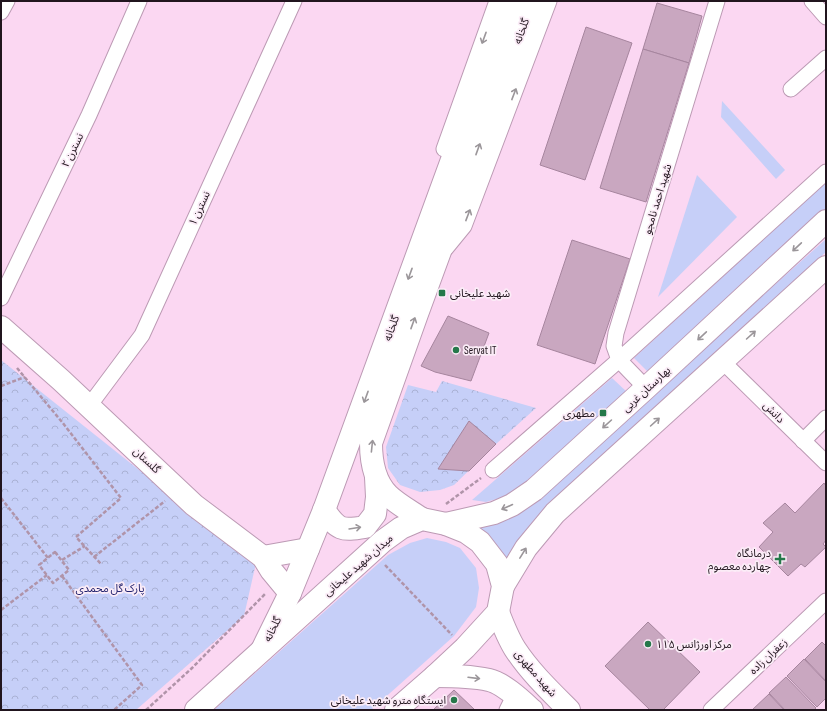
<svg xmlns="http://www.w3.org/2000/svg" width="827" height="711" font-family="'Sofia Sans Condensed','Noto Sans Arabic',sans-serif">
	<style>
		.green { fill: #c6cff8 }
		.park { fill: url(#park-crowns) }
		.building { fill: #c9a7c0; stroke: #a6859e }
		.lines { fill: none; stroke-linecap: round; stroke-linejoin: round }
		.street-casing { stroke: #bc9ab4; stroke-width: 17 }
		.secondary-casing { stroke: #bc9ab4; stroke-width: 24 }
		.primary-casing { stroke: #bc9ab4; stroke-width: 24 }
		.path { stroke: #b094a9; stroke-width: 2.5; stroke-dasharray: 4 2; stroke-linecap: butt }
		.street { stroke: #fff; stroke-width: 15 }
		.secondary { stroke: #fff; stroke-width: 22 }
		.primary { stroke: #fff; stroke-width: 22 }
		.oneway { stroke: #9b969a }
		.poi-dot { fill: #25784a; stroke: #fbecf7; stroke-width: 1.5 }
		.labels { text-anchor: middle; stroke-width: 3.5; stroke-linejoin: round; paint-order: stroke }
		.street-label { font-size: 11px; fill: #21151e; stroke: #fbecf7 }
		.poi-label { font-size: 11px; fill: #21151e; stroke: #fbecf7; text-anchor: start }
		.park-label { font-size: 11px; fill: #20216d; stroke: #fbecf7 }
	</style>
	<defs>
		<pattern id="park-crowns" width="20" height="18" patternUnits="userSpaceOnUse"><rect width="20" height="18" fill="#c6cff8"/><path d="M2 6a3 3 0 1 1 6 0M12 15a3 3 0 1 1 6 0" fill="none" stroke="#aab1d4"/></pattern>
	</defs>
	<rect width="100%" height="100%" fill="#fbd7f2"/>
	<g class="green">
		<polygon points="722,101 785,170 776,179 721,117"/>
		<polygon points="697,175 737,217 658,297"/>
		<polygon points="826,182 826,213 650,374 634,358"/>
		<path d="M826,239V252L537,517C522,534 515,544 507,565L474,528L548,487Z"/>
		<polygon points="612,378 627,392 526,485 507,496 486,502 472,500"/>
		<polygon points="427,538 446,542 460,548 476,568 479,588 476,607 454,636 371,710 214,710 388,555 410,543"/>
	</g>
	<g class="park">
		<polygon points="1,360 256,563 244,616 136,710 1,710"/>
		<polygon points="442,381 536,408 496,444 454,485 440,490 420,492 400,485 388,468 386,447 408,385 436,392"/>
	</g>
	<g class="building">
		<polygon points="657,3 702,16 689,63 643,49"/>
		<polygon points="586,27 632,43 585,180 540,165"/>
		<polygon points="643,49 689,63 646,202 600,188"/>
		<polygon points="572,240 630,259 595,364 537,345"/>
		<polygon points="448,316 489,333 471,381 435,372 421,366"/>
		<polygon points="469,421 496,444 469,471 438,469"/>
		<polygon points="824,483 826,486 826,540 823,544 826,547 805,567 801,564 788,576 759,547 773,532 763,523 785,503 795,513"/>
		<polygon points="648,622 700,672 663,710 650,710 605,666"/>
		<polygon points="822,642 826,646 826,681 805,659"/>
		<polygon points="804,659 826,682 826,698 817,707 787,676"/>
		<polygon points="786,677 816,708 814,710 785,710 769,693"/>
		<polygon points="454,690 475,710 433,710"/>
		<polygon points="769,694 784,710 752,710"/>
	</g>
	<g class="lines">
		<defs>
			<g id="street">
				<polyline points="812,1 826,17"/>
				<polyline points="1,12 7,1"/>
				<polyline points="791,89 826,58"/>
				<polyline points="444,149 497,1"/>
				<polyline points="446,248 464,226 549,1"/>
				<polyline points="1,298 89,115 139,1"/>
				<polyline points="722,361 826,463"/>
				<polyline points="646,388 619,360 614,346 616,333 717,1"/>
				<polyline points="89,406 142,335 294,1"/>
				<polyline points="803,441 826,418"/>
				<polyline points="493,470 619,360 826,172"/>
				<polyline points="507,710 515,694"/>
				<polyline points="711,710 826,601"/>
			</g>
			<g id="secondary">
				<polyline points="1,327 61,380 194,505 263,557 271,570 290,593"/>
				<path d="M324,510C338,530 341,531 365,527L375,514L377,497L376,477"/>
				<path d="M422,519C412,512 397,504 388,495C374,481 371,462 371,443L417,314L532,1"/>
				<polyline points="263,557 308,549"/>
				<path d="M498,612C503,625 508,638 515,649C530,672 550,691 569,710"/>
				<polyline points="262,650 290,593 324,510 510,1"/>
				<path d="M435,676C453,676 471,676 489,680C503,683 521,700 532,710"/>
			</g>
			<g id="primary">
				<polyline points="446,524 494,513 512,505 534,490 646,388 826,221"/>
				<polyline points="503,586 526,548 555,513 826,267"/>
				<polyline points="196,710 383,541 401,528 422,519 446,524 466,532 480,542 497,564 503,586 498,612 465,648 435,676 396,710"/>
			</g>
		</defs>
		<use href="#street" class="street-casing"/>
		<use href="#secondary" class="secondary-casing"/>
		<use href="#primary" class="primary-casing"/>
		<g class="path">
			<polyline points="17,368 62,422 121,498 76,537 101,564"/>
			<polyline points="1,386 25,377"/>
			<polyline points="1,498 48,558"/>
			<polyline points="446,504 481,478"/>
			<polygon points="55,552 69,570 53,583 39,565"/>
			<polyline points="94,557 165,501"/>
			<polyline points="62,560 85,546"/>
			<polyline points="385,565 452,635"/>
			<polyline points="62,576 142,685 114,710"/>
			<polyline points="1,610 47,575"/>
			<polyline points="146,710 191,669 266,593"/>
		</g>
		<use href="#street" class="street"/>
		<use href="#secondary" class="secondary"/>
		<use href="#primary" class="primary"/>
	</g>
	<defs><path id="oneway-shaft" d="M-6 0H5M1.5-3L5.5 0L1.5 3" fill="none" stroke-width="1.6" stroke-linecap="round" stroke-linejoin="round"/></defs>
	<g class="oneway">
		<use href="#oneway-shaft" transform="translate(484 38) rotate(110)"/>
		<use href="#oneway-shaft" transform="translate(514 94) rotate(-69)"/>
		<use href="#oneway-shaft" transform="translate(478 149) rotate(-70)"/>
		<use href="#oneway-shaft" transform="translate(468 215) rotate(-69)"/>
		<use href="#oneway-shaft" transform="translate(797 247) rotate(137)"/>
		<use href="#oneway-shaft" transform="translate(410 274) rotate(110)"/>
		<use href="#oneway-shaft" transform="translate(413 323) rotate(-70)"/>
		<use href="#oneway-shaft" transform="translate(751 335) rotate(-42)"/>
		<use href="#oneway-shaft" transform="translate(702 336) rotate(137)"/>
		<use href="#oneway-shaft" transform="translate(366 397) rotate(110)"/>
		<use href="#oneway-shaft" transform="translate(655 422) rotate(-42)"/>
		<use href="#oneway-shaft" transform="translate(607 424) rotate(138)"/>
		<use href="#oneway-shaft" transform="translate(372 446) rotate(-84)"/>
		<use href="#oneway-shaft" transform="translate(507 507) rotate(156)"/>
		<use href="#oneway-shaft" transform="translate(355 528) rotate(-9)"/>
		<use href="#oneway-shaft" transform="translate(523 553) rotate(-58)"/>
		<use href="#oneway-shaft" transform="translate(474 678) rotate(7)"/>
	</g>
	<g class="poi-dot">
		<rect x="438" y="289" width="8" height="8" rx="2"/>
		<circle cx="456" cy="350" r="4"/>
		<rect x="599" y="409" width="8" height="8" rx="2"/>
		<path d="M778 553h4v4h4v4h-4v4h-4v-4h-4v-4h4z"/>
		<circle cx="648" cy="644" r="4"/>
		<circle cx="454" cy="700" r="4"/>
	</g>
	<g class="labels">
		<g class="street-label">
			<text transform="translate(521 31) rotate(-70)" y="4">گلخانه</text>
			<text transform="translate(72 150) rotate(-64)" y="4">نسترن ۲</text>
			<text transform="translate(657 199) rotate(-73)" y="4">شهید احمد نامجو</text>
			<text transform="translate(199 208) rotate(-65)" y="4">نسترن ۱</text>
			<text transform="translate(391 328) rotate(-70)" y="4">گلخانه</text>
			<text transform="translate(646 389) rotate(-43)" y="4">بهارستان غربی</text>
			<text transform="translate(774 412) rotate(45)" y="4">دانش</text>
			<text transform="translate(147 460) rotate(43)" y="4">گلستان</text>
			<text transform="translate(358 565) rotate(-41)" y="4">میدان شهید علیخانی</text>
			<text transform="translate(272 629) rotate(-64)" y="4">گلخانه</text>
			<text transform="translate(768 656) rotate(-43)" y="4">زعفران زاده</text>
			<text transform="translate(536 673) rotate(49)" y="4">شهید مطهری</text>
		</g>
		<g class="poi-label">
			<text x="450" y="297">شهید علیخانی</text>
			<text x="464" y="354">Servat IT</text>
			<text x="595" y="417" text-anchor="end">مطهری</text>
			<text x="771" y="557" text-anchor="end">درمانگاه<tspan x="771" dy="13">چهارده معصوم</tspan></text>
			<text x="656" y="648">مرکز اورژانس ۱۱۵</text>
			<text x="446" y="704" text-anchor="end">ایستگاه مترو شهید علیخانی</text>
		</g>
		<g class="park-label">
			<text x="110" y="592">پارک گل محمدی</text>
		</g>
	</g>
	<rect width="827" height="711" fill="none" stroke="#21151e" stroke-width="4"/>
</svg>
